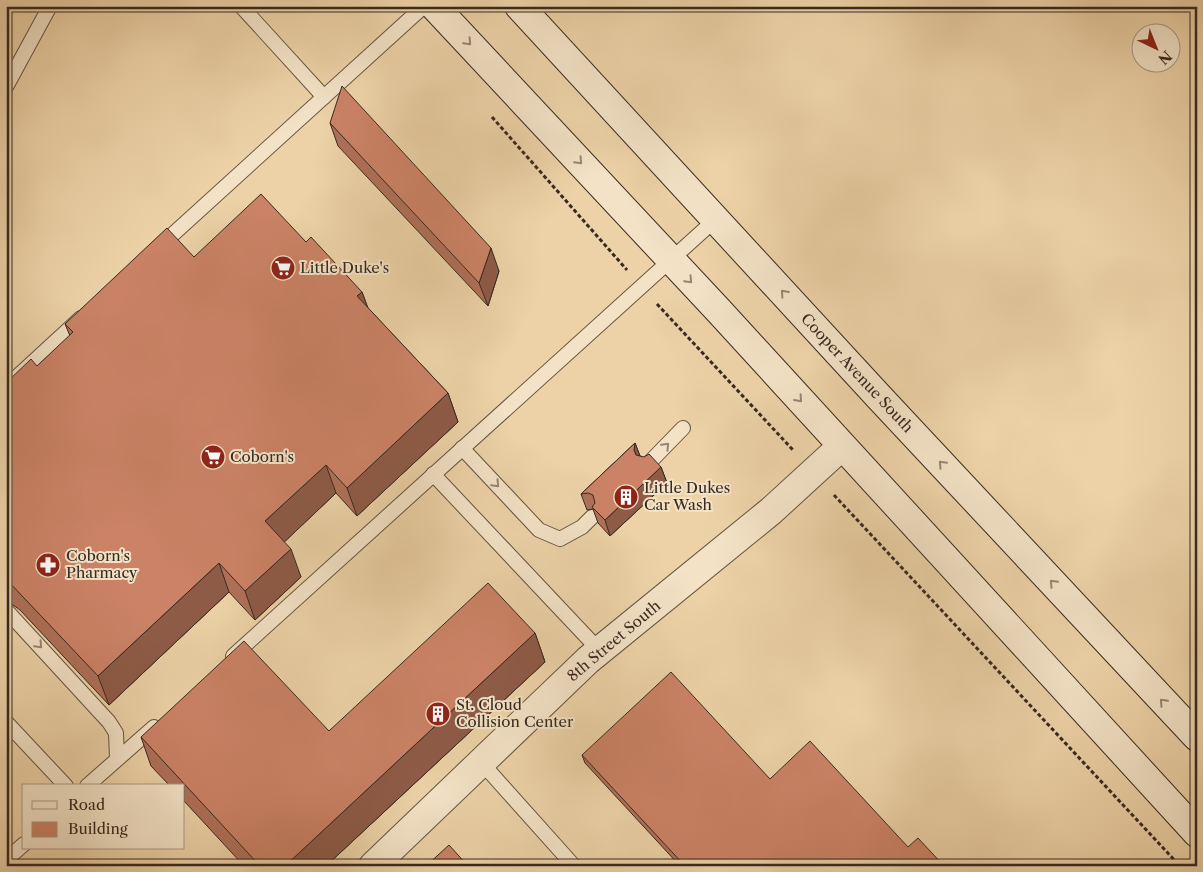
<svg xmlns="http://www.w3.org/2000/svg" width="1203" height="872" font-family="'Libre Caslon Text',serif">
	<style>
		.lines { fill: none; stroke-linecap: round; stroke-linejoin: round }
		.service-casing { stroke: #645442; stroke-width: 16 }
		.minor-casing { stroke: #645442; stroke-width: 30 }
		.secondary-casing { stroke: #372a20; stroke-width: 30 }
		.path { stroke: #372a20; stroke-width: 3; stroke-dasharray: 4 2.5; stroke-linecap: butt }
		.service { stroke: #f3e2c6; stroke-width: 14 }
		.minor { stroke: #f3e2c6; stroke-width: 28 }
		.secondary { stroke: #f3e2c6; stroke-width: 28 }
		.wall { fill: #af7058; stroke: #372a20 }
		.shaded-wall { fill: #8e5b47; stroke: #372a20 }
		.building { fill: #cb8266; stroke: #372a20 }
		.oneway { stroke: #958673 }
		.labels { text-anchor: middle; stroke-width: 4; stroke-linejoin: round; paint-order: stroke }
		.poi-label { font-size: 15px; fill: #372a20; stroke: #f3e2c6; text-anchor: start }
		.street-label { font-size: 15px; fill: #372a20; stroke: #f3e2c6 }
	</style>
	<rect width="100%" height="100%" fill="#edd2a7"/>
	<filter id="stains"><feTurbulence type="fractalNoise" baseFrequency=".004" numOctaves="4"/><feColorMatrix values="0 0 0 0 .2 0 0 0 0 .09 0 0 0 0 .02 0 0 0 .5 -.17"/></filter>
	<radialGradient id="worn" r=".72"><stop offset=".6" stop-color="#630" stop-opacity="0"/><stop offset="1" stop-color="#630" stop-opacity=".3"/></radialGradient>
	<g class="lines">
		<defs>
			<g id="service">
				<polyline points="241,6 324,97"/>
				<polyline points="6,87 50,6"/>
				<polyline points="160,246 424,6"/>
				<polyline points="6,387 81,318"/>
				<polyline points="462,448 539,530 560,539 582,527 592,517"/>
				<polyline points="648,464 683,428"/>
				<polyline points="433,474 599,650"/>
				<polyline points="6,610 109,722 116,733 117,758"/>
				<polyline points="233,656 716,219"/>
				<polyline points="6,722 66,786"/>
				<polyline points="481,762 574,866"/>
				<polyline points="87,786 154,727"/>
				<polyline points="6,860 24,844"/>
			</g>
			<polyline id="minor" points="373,866 588,660 771,511 842,446"/>
			<g id="secondary">
				<polyline points="434,6 719,311 1197,833"/>
				<polyline points="519,6 879,397 1197,737"/>
			</g>
		</defs>
		<use href="#service" class="service-casing"/>
		<use href="#minor" class="minor-casing"/>
		<use href="#secondary" class="secondary-casing"/>
		<g class="path">
			<polyline points="492,117 627,270"/>
			<polyline points="657,304 793,450"/>
			<polyline points="834,495 1180,866"/>
		</g>
		<use href="#service" class="service"/>
		<use href="#minor" class="minor"/>
		<use href="#secondary" class="secondary"/>
	</g>
	<g class="wall">
		<polygon points="330,123 499,271 488,306 338,146"/>
		<polygon points="306,242 362,292 368,308 448,393 458,422 357,516 336,493 284,542 301,577 255,620 229,592 109,705 20,610 9,602 6,602 6,383 37,366 70,336 65,324 194,257"/>
		<polygon points="635,443 640,456 661,467 667,483 610,536 598,523 593,509 587,510 581,494"/>
		<polygon points="535,633 545,662 326,866 244,866 184,801 184,786 170,786 151,766 141,737 329,731"/>
		<polygon points="582,755 770,779 944,866 680,866 585,763"/>
	</g>
	<g class="shaded-wall">
		<polygon points="491,248 499,271 488,306 479,283"/>
		<polygon points="362,292 372,320 357,296"/>
		<polygon points="448,393 458,422 357,516 347,488"/>
		<polygon points="635,443 641,459 640,466 634,450"/>
		<polygon points="326,465 336,493 276,550 265,521"/>
		<polygon points="661,467 667,483 610,536 605,520"/>
		<polygon points="291,549 301,577 255,620 245,591"/>
		<polygon points="219,563 229,592 109,705 98,676"/>
		<polygon points="535,633 545,662 326,866 285,866"/>
	</g>
	<g class="building">
		<polygon points="342,86 491,248 479,283 330,123"/>
		<polygon points="261,194 306,242 311,237 362,292 357,296 448,393 347,488 326,465 265,521 291,549 245,591 219,563 98,676 6,579 6,383 31,359 37,366 73,332 65,324 167,228 194,257"/>
		<polygon points="635,443 634,450 636,455 644,457 649,454 661,467 605,520 592,507 595,503 593,495 588,493 581,494"/>
		<polygon points="488,583 535,633 285,866 260,866 141,737 244,641 329,731"/>
		<polygon points="671,672 770,779 810,741 908,847 918,838 944,866 685,866 582,755"/>
		<polygon points="449,845 468,866 426,866"/>
	</g>
	<defs><path id="oneway-chevron" d="M-2-3.5L2.5 0L-2 3.5" fill="none" stroke-width="1.6" stroke-linecap="round" stroke-linejoin="round" transform="scale(1.25)"/></defs>
	<g class="oneway">
		<use href="#oneway-chevron" transform="translate(468 42) rotate(47)"/>
		<use href="#oneway-chevron" transform="translate(579 161) rotate(47)"/>
		<use href="#oneway-chevron" transform="translate(689 280) rotate(47)"/>
		<use href="#oneway-chevron" transform="translate(784 293) rotate(-132)"/>
		<use href="#oneway-chevron" transform="translate(799 399) rotate(48)"/>
		<use href="#oneway-chevron" transform="translate(666 446) rotate(-46)"/>
		<use href="#oneway-chevron" transform="translate(942 464) rotate(-133)"/>
		<use href="#oneway-chevron" transform="translate(496 484) rotate(47)"/>
		<use href="#oneway-chevron" transform="translate(1053 583) rotate(-133)"/>
		<use href="#oneway-chevron" transform="translate(39 645) rotate(47)"/>
		<use href="#oneway-chevron" transform="translate(1163 702) rotate(-133)"/>
	</g>
	<defs>
		<symbol id="supermarket-disc" viewBox="-11 -11 22 22"><circle r="9.5" fill="#8f2418" stroke="#f3e2c6"/><path d="M-6-5.5h2.5l.6 2H6L4.5 2H-2.5L-4.4-4H-6ZM-1.5 3.2a1.3 1.3 0 1 0 .1 0ZM3 3.2a1.3 1.3 0 1 0 .1 0Z" fill="#fff"/></symbol>
		<symbol id="building-disc" viewBox="-11 -11 22 22"><circle r="9.5" fill="#8f2418" stroke="#f3e2c6"/><path d="M-4-6H4V6H1V3H-1V6H-4ZM-2.5-4.3h1.7v1.8h-1.7ZM.8-4.3h1.7v1.8H.8ZM-2.5-1h1.7V.8h-1.7ZM.8-1h1.7V.8H.8Z" fill="#fff"/></symbol>
		<symbol id="pharmacy-disc" viewBox="-11 -11 22 22"><circle r="9.5" fill="#8f2418" stroke="#f3e2c6"/><path d="M-2-6h4v4h4v4h-4v4h-4v-4h-4v-4h4Z" fill="#fff"/></symbol>
	</defs>
	<g fill-rule="evenodd">
		<use href="#supermarket-disc" x="269" y="254" width="28" height="28"/>
		<use href="#supermarket-disc" x="199" y="443" width="28" height="28"/>
		<use href="#building-disc" x="612" y="483" width="28" height="28"/>
		<use href="#pharmacy-disc" x="34" y="551" width="28" height="28"/>
		<use href="#building-disc" x="424" y="700" width="28" height="28"/>
	</g>
	<g class="labels">
		<g class="poi-label">
			<text x="300" y="273">Little Duke's</text>
			<text x="230" y="462">Coborn's</text>
			<text x="644" y="493">Little Dukes<tspan x="644" dy="17">Car Wash</tspan></text>
			<text x="66" y="561">Coborn's<tspan x="66" dy="17">Pharmacy</tspan></text>
			<text x="456" y="710">St. Cloud<tspan x="456" dy="17">Collision Center</tspan></text>
		</g>
		<g class="street-label">
			<text transform="translate(857 373) rotate(47)" y="5">Cooper Avenue South</text>
			<text transform="translate(614 641) rotate(-40)" y="5">8th Street South</text>
		</g>
	</g>
	<rect width="1203" height="872" fill="none" stroke="#edd2a7" stroke-width="25"/>
	<rect x="8" y="8" width="1188" height="857" fill="none" stroke="#372a20" stroke-width="2.5"/>
	<rect x="12" y="12" width="1178" height="847" fill="none" stroke="#372a20"/>
	<rect x="22" y="784" width="162" height="65" fill="#f3e2c6" stroke="#a89884"/>
	<rect x="32" y="801" width="25" height="8" fill="#f3e2c6" stroke="#a89884"/>
	<text x="68" y="810" font-size="15" fill="#372a20">Road</text>
	<rect x="32" y="822" width="25" height="15" fill="#cb8266" stroke="#a89884"/>
	<text x="68" y="834" font-size="15" fill="#372a20">Building</text>
	<g transform="translate(1156 48) rotate(137)"><circle r="24" fill="#f3e2c6" stroke="#a89884"/>
	<path d="M0-4L9 19L0 12L-9 19Z" fill="#8f2418"/>
	<text y="-8" font-size="14" font-weight="bold" text-anchor="middle" fill="#372a20">N</text>
	</g>
	<rect width="100%" height="100%" filter="url(#stains)"/>
	<rect width="100%" height="100%" fill="url(#worn)"/>
</svg>
